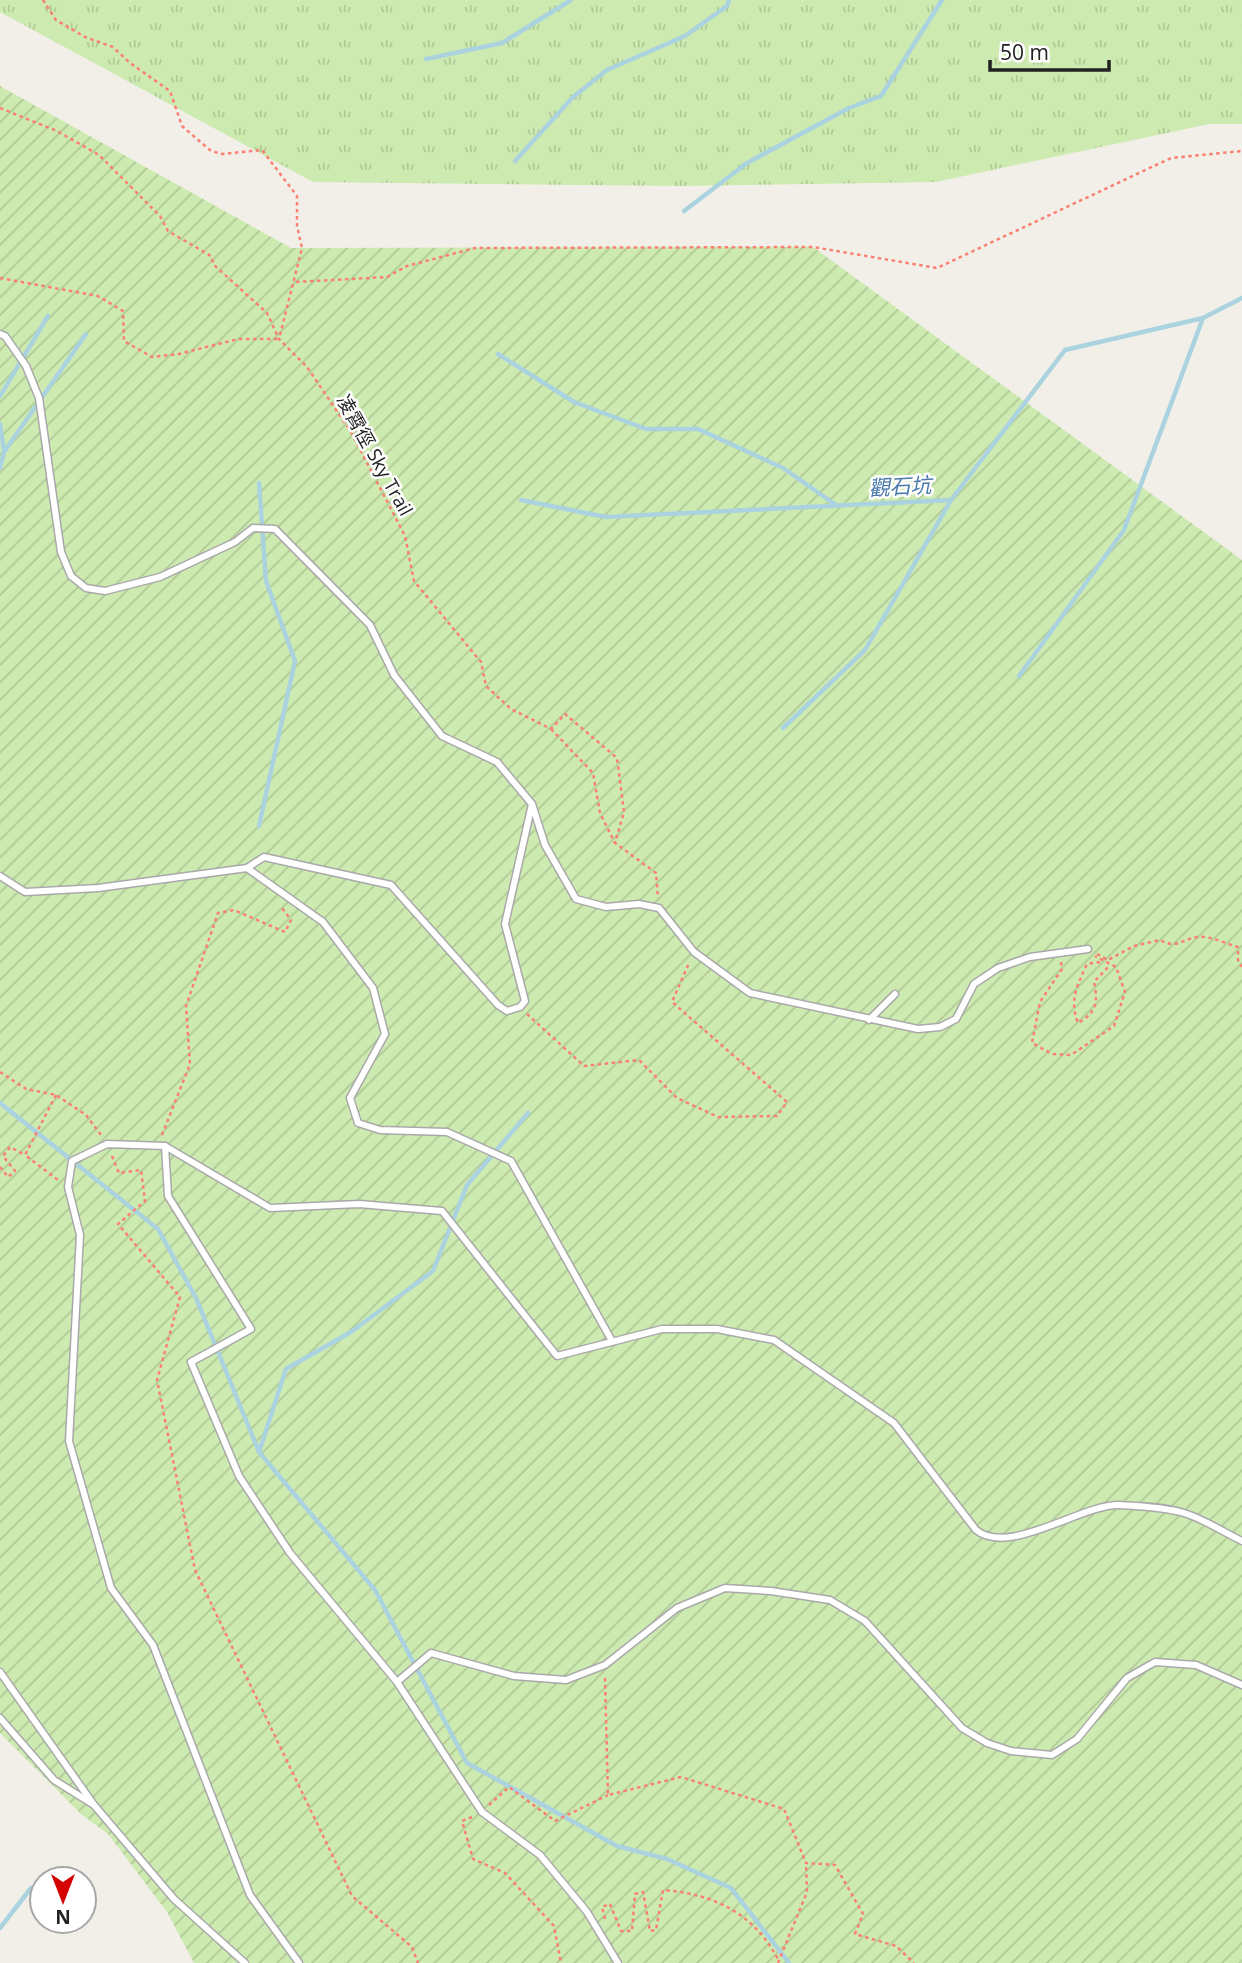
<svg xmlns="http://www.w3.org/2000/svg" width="1242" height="1963" font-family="'Open Sans','Noto Sans TC',sans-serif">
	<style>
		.grass { fill: url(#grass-tufts) }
		.garden { fill: url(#garden-furrows) }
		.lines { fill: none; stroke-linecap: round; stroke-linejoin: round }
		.stream { stroke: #aad3df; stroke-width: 4.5 }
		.lane-casing { stroke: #a9a9a9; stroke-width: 9 }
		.path { stroke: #fa8072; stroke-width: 2.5; stroke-dasharray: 3.5 3.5; stroke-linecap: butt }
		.lane { stroke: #fff; stroke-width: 6 }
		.labels { text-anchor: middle; stroke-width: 5; stroke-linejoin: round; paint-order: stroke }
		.street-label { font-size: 19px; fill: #222; stroke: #fff }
		.water-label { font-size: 21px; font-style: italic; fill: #4a7aab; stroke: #fff }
	</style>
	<defs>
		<pattern id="grass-tufts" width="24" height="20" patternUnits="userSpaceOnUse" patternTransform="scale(1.75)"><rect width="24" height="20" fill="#cdebb0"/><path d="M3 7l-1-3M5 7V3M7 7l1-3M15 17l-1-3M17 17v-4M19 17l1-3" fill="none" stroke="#b0c997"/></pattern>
		<pattern id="garden-furrows" width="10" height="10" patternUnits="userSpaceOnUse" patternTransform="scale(1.75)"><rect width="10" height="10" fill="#cdebb0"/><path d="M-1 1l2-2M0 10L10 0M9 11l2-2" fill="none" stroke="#b0c997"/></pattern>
	</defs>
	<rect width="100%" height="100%" fill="#f2efe9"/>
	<polygon class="grass" points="0,0 1242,0 1242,124 1209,124 936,182 676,186 313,182 0,12"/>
	<polygon class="garden" points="0,86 291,248 813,247 1242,560 1242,1963 194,1963 167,1912 108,1834 82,1815 0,1733"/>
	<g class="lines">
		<g class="stream">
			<polyline points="426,59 502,43 571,0"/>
			<polyline points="515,161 573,97 607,70 685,36 727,6 729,0"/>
			<polyline points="684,211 747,163 849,108 881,96 942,0"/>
			<polyline points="498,354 574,402 646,429 698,429 783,468 836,505"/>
			<polyline points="0,396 48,316"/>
			<polyline points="0,424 4,451"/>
			<polyline points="0,468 4,452 86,334"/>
			<polyline points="259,483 266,581 295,661 259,826"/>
			<polyline points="521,500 606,517 951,500 1065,350 1203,318 1242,298"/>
			<polyline points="1019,676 1124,530 1203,318"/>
			<polyline points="783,728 865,650 951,500"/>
			<polyline points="0,1103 158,1229 196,1298 259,1452 375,1590 467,1763 617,1846 667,1859 731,1888 789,1963"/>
			<polyline points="259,1452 286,1369 351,1332 433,1271 467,1185 528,1113"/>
			<polyline points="0,1928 31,1888"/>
		</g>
		<defs>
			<g id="lane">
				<polyline points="0,334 5,336 26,366 39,398 61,552 71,576 86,588 105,591 160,577 235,542 253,528 275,529 370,625 394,675 442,736 497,762 532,804"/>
				<polyline points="0,876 25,892 98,888 247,868"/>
				<polyline points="869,1020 895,994"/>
				<polyline points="165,1146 107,1144 72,1161 68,1187 80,1235 69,1441 111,1588 153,1645 250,1895 299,1963"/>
				<polyline points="612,1341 511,1161 447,1132 380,1130 358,1123 350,1098 385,1034 373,988 323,922 247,868 264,857 391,885 498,1005 507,1011 520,1007 525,1001 505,924 532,804 545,845 576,899 606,907 639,904 659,908 694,952 750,993 918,1029 940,1027 956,1019 974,984 998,968 1030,957 1088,949"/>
				<polyline points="0,1672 94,1805 54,1780 0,1718"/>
				<polyline points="397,1682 431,1653 514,1676 566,1680 605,1665 677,1608 725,1588 771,1591 830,1600 865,1621 962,1728 987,1743 1011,1751 1052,1755 1077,1739 1127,1678 1155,1662 1196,1665 1242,1685"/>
				<polyline points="94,1805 174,1899 245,1963"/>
				<path d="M618,1963L587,1912L540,1855L482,1812L397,1682L290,1553L239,1476L191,1362L251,1329L168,1196L165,1146L270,1208L359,1204L442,1211L557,1356L662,1329H717L774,1340L894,1423L976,1530C1009,1557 1082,1504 1119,1505C1139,1506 1165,1507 1184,1513C1204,1519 1223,1532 1242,1541"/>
			</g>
		</defs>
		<use href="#lane" class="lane-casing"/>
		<g class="path">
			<polyline points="43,0 56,20 85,37 113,47 130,63 170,91 182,126 211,151 222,154 262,150 297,196 297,226 302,248 279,339"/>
			<polyline points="0,108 57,131 99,155 160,216 168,231 211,256 214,265 267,313 279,339 307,367 351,432 405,536 414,581 481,662 486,686 511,709 551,729 565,714 617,758 624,812 615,843 656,873 658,898"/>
			<polyline points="0,278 98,296 123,311 124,341 152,357 179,354 238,339 279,339"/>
			<polyline points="296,282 387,277 407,266 475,248 813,247 937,268 1171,158 1242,151"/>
			<polyline points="551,729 593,773 600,813 615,843"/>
			<path d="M1097,954L1108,960L1134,946L1160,940C1179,951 1185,935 1204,937C1215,938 1227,944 1238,947V960L1242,967"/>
			<polyline points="1061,962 1062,969 1040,1002 1032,1043 1052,1054 1071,1055 1114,1026 1125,992 1116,967 1095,956"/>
			<path d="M1100,962L1087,964C1077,986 1069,1000 1078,1023C1097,1012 1098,1002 1094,982L1110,965"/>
			<polyline points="527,1014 584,1066 639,1060 677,1098 718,1117 777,1116 787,1102 672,1002 689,963"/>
			<polyline points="0,1072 26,1089 56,1095 86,1115 101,1135"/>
			<polyline points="56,1095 25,1155 58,1180"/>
			<polyline points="162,1135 190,1064 186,1006 218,913 234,910 285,932 291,920 282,908"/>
			<polyline points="112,1156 119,1173 141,1170 145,1201 118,1224 180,1297 157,1380 195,1570 352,1896 412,1947 418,1963"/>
			<polyline points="0,1167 8,1177 15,1171 3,1156 10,1147 25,1155"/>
			<polyline points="605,1678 608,1795 681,1777 784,1809 806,1863 835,1865 863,1914 855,1934 896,1946 914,1963"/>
			<polyline points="489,1805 509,1787 555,1821 608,1795"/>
			<polyline points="472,1817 462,1821 473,1859 505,1873 554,1926 561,1963"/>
			<path d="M605,1919L602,1907L610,1904L621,1931H632L635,1894L643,1892L650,1931L656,1930L663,1890C714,1894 754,1913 779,1961"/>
			<polyline points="778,1963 807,1892 806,1863"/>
		</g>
		<use href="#lane" class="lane"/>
	</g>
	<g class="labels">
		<g class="street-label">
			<text transform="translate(375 455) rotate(61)" y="7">凌霄徑 Sky Trail</text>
		</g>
		<g class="water-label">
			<text transform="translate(900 487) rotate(-3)" y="7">觀石坑</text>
		</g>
	</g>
	<g transform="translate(63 1900) rotate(180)"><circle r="33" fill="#ffffff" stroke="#a7a7a7" stroke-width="2"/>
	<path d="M0-5L12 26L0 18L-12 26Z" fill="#d40000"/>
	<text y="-10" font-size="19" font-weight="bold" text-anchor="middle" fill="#222222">N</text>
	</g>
	<path d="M990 60v10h119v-10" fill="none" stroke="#222222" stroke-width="3.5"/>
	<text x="1000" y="60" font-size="21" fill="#222222" stroke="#ffffff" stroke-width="5" paint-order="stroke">50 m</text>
</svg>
